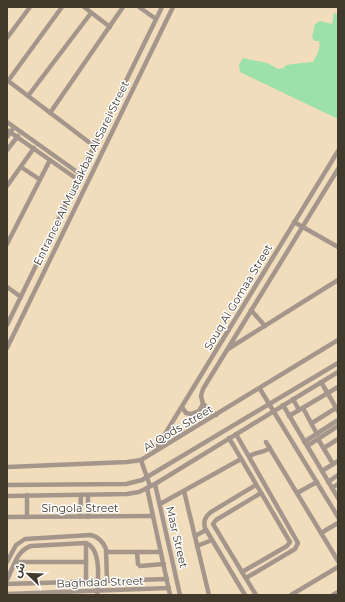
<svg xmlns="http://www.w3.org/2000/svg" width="345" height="602" font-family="Montserrat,'Noto Sans Arabic',sans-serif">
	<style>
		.green { fill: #9be1a9 }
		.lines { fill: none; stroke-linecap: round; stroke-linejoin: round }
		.minor { stroke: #a5968c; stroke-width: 4.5 }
		.labels { text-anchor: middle; stroke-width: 3; stroke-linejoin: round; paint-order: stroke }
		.street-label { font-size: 11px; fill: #41392c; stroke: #fff }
	</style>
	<rect width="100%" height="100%" fill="#f1ddbb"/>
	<path class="green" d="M334,12L338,16V119L240,72L239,65L243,58L267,63L278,69L283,68L287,65L292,64L313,62C317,55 321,49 319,41H315L312,38L315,24L320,21L332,24Z"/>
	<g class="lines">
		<g class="minor">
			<polyline points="84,7 110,27"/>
			<polyline points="139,7 156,19"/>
			<polyline points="7,38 30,7"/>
			<polyline points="7,80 94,146"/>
			<polyline points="8,81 62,7"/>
			<polyline points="28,96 91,13"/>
			<polyline points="50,113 123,7"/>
			<polyline points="7,122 80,174"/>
			<polyline points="7,130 77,179"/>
			<polyline points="7,137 12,130"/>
			<polyline points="7,150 18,136"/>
			<polyline points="21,167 39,179"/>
			<polyline points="7,186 34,148"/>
			<polyline points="294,222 338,247"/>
			<polyline points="7,244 50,160"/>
			<polyline points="7,287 21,297"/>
			<polyline points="251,310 265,326"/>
			<polyline points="7,325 162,7"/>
			<polyline points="7,348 173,7"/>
			<polyline points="228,349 338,280"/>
			<polyline points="321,382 338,411"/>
			<polyline points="260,389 338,517"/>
			<polyline points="293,399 299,410"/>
			<polyline points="283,405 338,498"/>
			<polyline points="182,407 186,413 191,414 199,411 203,404"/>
			<polyline points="303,408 317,434"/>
			<polyline points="216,415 203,404 201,396 203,389 338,169"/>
			<polyline points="289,416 338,387"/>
			<polyline points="312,423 336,408"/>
			<polyline points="236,434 298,543 295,549 246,578"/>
			<polyline points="229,438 290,542 287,546 242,572"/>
			<polyline points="318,439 333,464"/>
			<polyline points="266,442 338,561"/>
			<polyline points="304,442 338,420"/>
			<polyline points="307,446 338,426"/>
			<polyline points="324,448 338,439"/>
			<polyline points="154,452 338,151"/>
			<path d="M249,456C256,452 263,453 270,448"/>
			<polyline points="141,460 150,486"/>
			<polyline points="7,467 127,462 141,460 338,340"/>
			<polyline points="322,471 338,461"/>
			<polyline points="328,482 338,475"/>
			<polyline points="155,484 180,595"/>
			<polyline points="7,485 126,484 142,480 338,363"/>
			<polyline points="147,488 170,595"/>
			<polyline points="332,488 338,484"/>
			<polyline points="184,491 209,595"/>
			<polyline points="297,493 317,482"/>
			<polyline points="7,496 127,494 139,492 155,484 338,372"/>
			<polyline points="160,504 241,459"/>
			<polyline points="7,517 153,516"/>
			<polyline points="27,517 27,495"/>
			<polyline points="80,517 81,495"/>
			<polyline points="88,517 88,495"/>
			<polyline points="321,533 338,523"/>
			<polyline points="195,536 206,530"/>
			<polyline points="86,543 86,581"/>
			<polyline points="197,546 212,540"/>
			<polyline points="106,552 161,552"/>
			<polyline points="137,552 138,564 140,566 164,564"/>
			<path d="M7,562L16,545L25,539L91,535C98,537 103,541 106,549L107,581"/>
			<polyline points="16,562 86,562"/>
			<path d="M7,580C13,568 17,550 31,546L86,543C102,549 98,581 97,595"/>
			<polyline points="7,584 167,579"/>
			<polyline points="7,594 169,588"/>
			<path d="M245,595L205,528C203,520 206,516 211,512L256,485"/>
			<polyline points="256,595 213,524 216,520 261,493"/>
			<polyline points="291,595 338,567"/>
			<polyline points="333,595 338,592"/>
		</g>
	</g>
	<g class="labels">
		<g class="street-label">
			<text transform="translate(81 173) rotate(-64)" y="4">Entrance Al Mustakbal Al Sarei Street</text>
			<text transform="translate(238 297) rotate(-59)" y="4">Souq Al Gomaa Street</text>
			<text transform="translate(178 428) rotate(-31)" y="4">Al Qods Street</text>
			<text x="80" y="512">Singola Street</text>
			<text transform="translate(177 537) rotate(77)" y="4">Masr Street</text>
			<text transform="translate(100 582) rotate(-2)" y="4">Baghdad Street</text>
		</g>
	</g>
	<rect width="345" height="602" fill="none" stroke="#41392c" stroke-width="16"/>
	<g transform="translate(28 574) rotate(293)" stroke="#ffffff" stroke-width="3" paint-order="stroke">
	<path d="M0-3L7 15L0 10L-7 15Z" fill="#41392c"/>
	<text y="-6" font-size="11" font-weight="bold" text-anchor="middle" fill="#41392c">ش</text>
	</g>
</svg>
